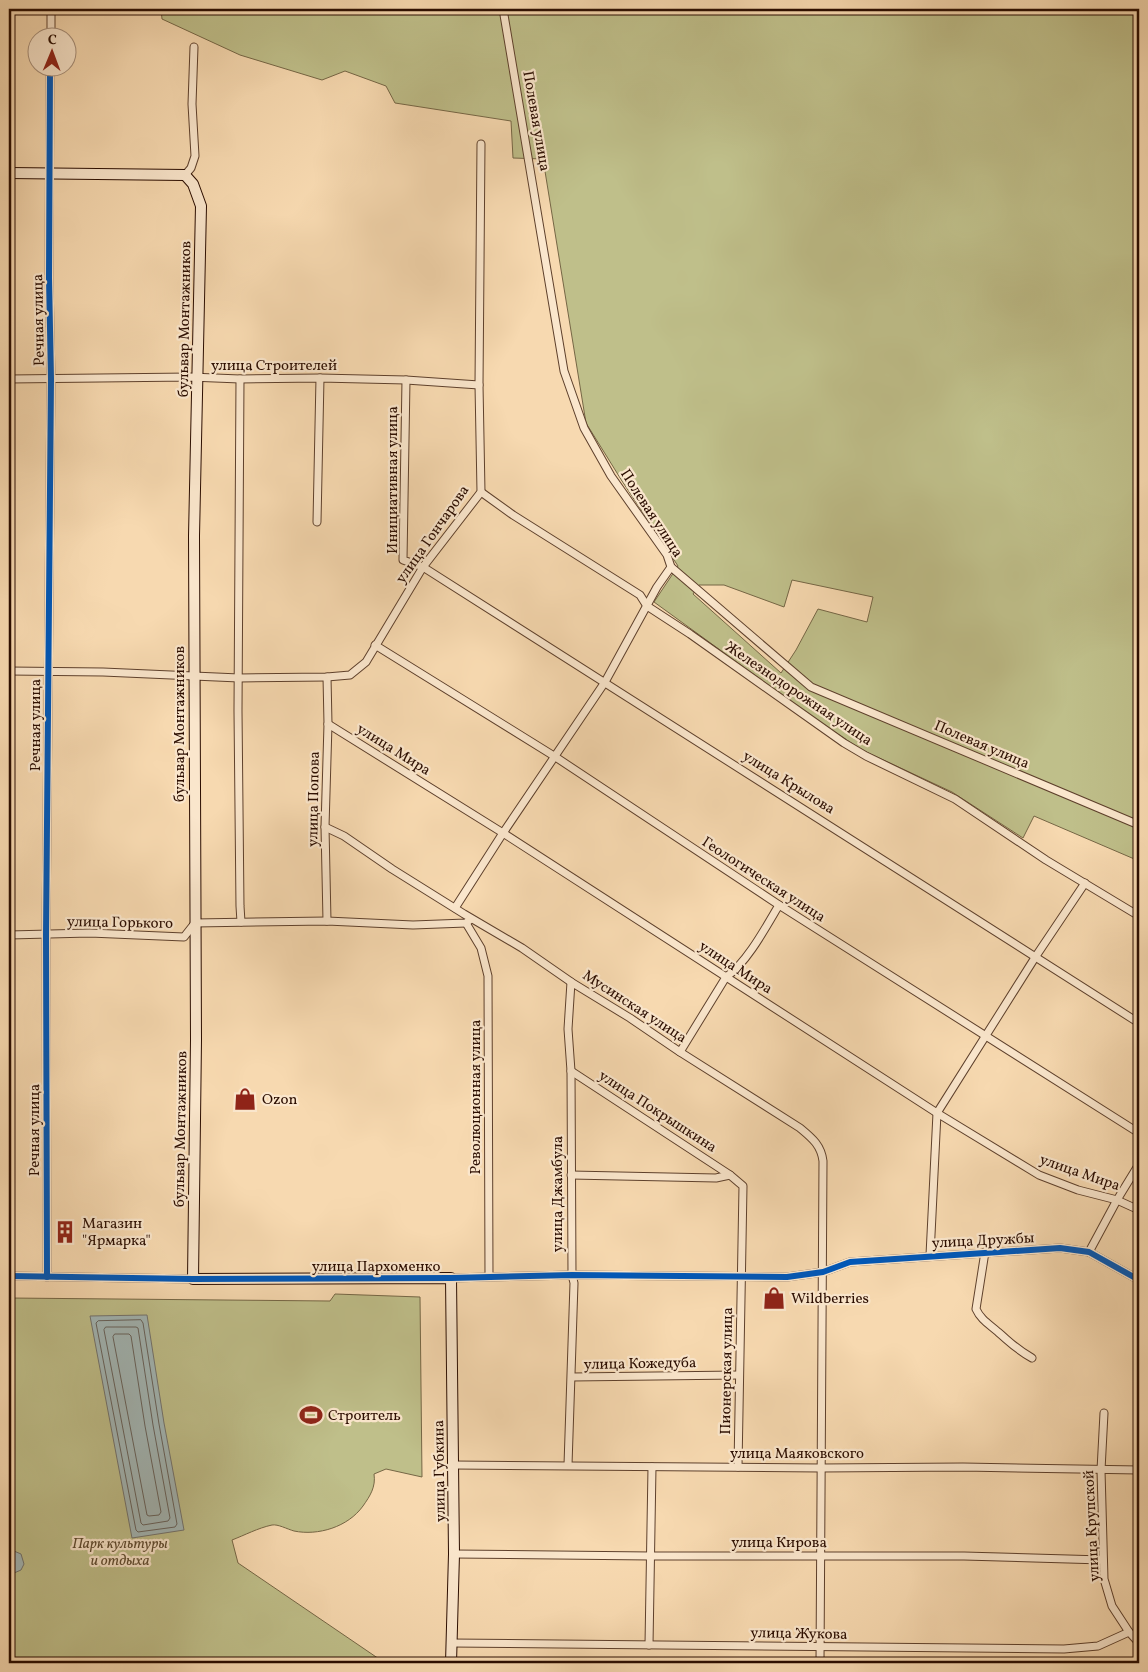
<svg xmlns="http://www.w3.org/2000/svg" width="1148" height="1672" font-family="Vollkorn,serif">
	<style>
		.green { fill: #bfbf8a; stroke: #756645; fill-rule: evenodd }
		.water { fill: #a2b7b7; stroke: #72736e }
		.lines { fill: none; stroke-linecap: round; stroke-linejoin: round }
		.shore { stroke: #66625c; stroke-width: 1 }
		.street-casing { stroke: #5e402c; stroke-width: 9 }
		.secondary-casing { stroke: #2b0d00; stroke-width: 12 }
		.street { stroke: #fae6cc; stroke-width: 7 }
		.secondary { stroke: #fae6cc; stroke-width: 10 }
		.cycleway-casing { stroke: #fae6cc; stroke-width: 9 }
		.cycleway { stroke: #0057b8; stroke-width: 6 }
		.labels { text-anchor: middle; stroke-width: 4.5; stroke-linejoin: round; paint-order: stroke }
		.street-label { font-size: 15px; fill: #2b0d00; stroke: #fae6cc }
		.poi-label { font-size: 15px; fill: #2b0d00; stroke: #fae6cc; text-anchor: start }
		.park-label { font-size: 15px; font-style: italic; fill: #5f4b30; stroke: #fae6cc }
	</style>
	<rect width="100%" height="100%" fill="#f7d9b0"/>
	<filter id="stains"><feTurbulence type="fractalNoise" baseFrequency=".004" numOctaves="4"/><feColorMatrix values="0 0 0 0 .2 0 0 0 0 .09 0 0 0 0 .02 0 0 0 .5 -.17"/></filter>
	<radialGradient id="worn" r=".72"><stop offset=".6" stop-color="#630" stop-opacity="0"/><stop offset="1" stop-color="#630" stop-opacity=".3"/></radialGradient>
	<g class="green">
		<path d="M161,9H1139V861L1034,816L1023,838L952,792L862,750L815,719L654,602L678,566L622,481L586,423L543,159L513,158L511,121L395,103L386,86L345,71L322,80L240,55L162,19ZM792,580L873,597L867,622L818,609L796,650L781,673L693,594L699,585H724L784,607Z"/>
		<path d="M335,1294L420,1297L422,1477L386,1469L374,1474C376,1487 370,1496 363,1506C348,1527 318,1536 294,1531C287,1529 278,1524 272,1525C258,1528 245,1535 232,1540L238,1563L385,1663H9V1298L330,1301Z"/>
	</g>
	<g class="water">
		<polygon points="147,1315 164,1423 184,1530 132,1538 90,1316"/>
		<polygon points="14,1551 21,1554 24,1564 21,1570 14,1573 9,1572 9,1553"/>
	</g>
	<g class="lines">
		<g class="shore">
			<polygon points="141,1320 143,1323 159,1424 177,1524 175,1527 138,1532 136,1530 96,1323 98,1321"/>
			<polygon points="106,1327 136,1327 138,1328 153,1425 170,1518 168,1521 143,1525 141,1523 104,1330"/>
			<polygon points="115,1334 129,1334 131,1336 145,1426 161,1512 159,1515 149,1516 147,1515 113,1337"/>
		</g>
		<defs>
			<g id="street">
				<polyline points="503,9 564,371 584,428 611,476 667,555 671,567 811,687 1139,825"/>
				<polyline points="51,38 51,9"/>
				<polyline points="185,175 191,168 195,156 192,104 194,47"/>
				<polyline points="9,379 190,377 240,379 320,378 406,380 479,385"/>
				<polyline points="240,379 238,711 240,906 241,922"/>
				<polyline points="406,380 403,560 423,567 1139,1023"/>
				<polyline points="481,492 513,515 640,595 647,606 690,634 844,743 866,756 955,799 1046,860 1139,916"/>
				<polyline points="317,522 320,378"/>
				<polyline points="375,645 554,756 779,905 1139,1133"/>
				<polyline points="9,671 103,672 239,678 327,677 350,675 366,662 423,567 481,492 479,385 481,144"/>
				<polyline points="328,724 503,833 937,1113 1039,1175 1078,1190 1117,1200 1139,1210"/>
				<path d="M325,827L344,836L392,869L464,914L522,948L571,982L630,1018L680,1052L800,1128C812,1138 821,1145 823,1161L820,1663"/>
				<polyline points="455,908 503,833 605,682 657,587 671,567"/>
				<polyline points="327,921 325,827 328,724 327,677"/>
				<polyline points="466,923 481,948 488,976 489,1276"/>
				<polyline points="9,935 90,933 184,937 195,923 327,921 413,925 466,923 471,919"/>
				<path d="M680,1052L726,977C746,964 766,927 779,905"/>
				<polyline points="571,1071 730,1175 743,1186 738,1467"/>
				<polyline points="571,1175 716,1178 730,1175"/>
				<path d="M985,1252L976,1309C981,1320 989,1324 998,1332C1011,1343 1016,1349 1032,1358"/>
				<polyline points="1089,1252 1117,1200 1139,1164"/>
				<polyline points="930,1255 937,1113 1036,956 1085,883"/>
				<polyline points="9,1276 193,1279"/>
				<polyline points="47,1277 46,935 51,379 49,278 50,68"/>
				<polyline points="451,1278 572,1275 787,1277 823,1272 850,1262 1060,1248 1089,1252 1139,1280"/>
				<polyline points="572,1377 739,1375"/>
				<polyline points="1104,1413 1101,1470 1104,1579 1112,1606 1129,1632"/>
				<polyline points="454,1465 821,1468 963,1467 1139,1470"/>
				<polyline points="568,1465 574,1283 572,1275 571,1071 568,1029 571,982"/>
				<polyline points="454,1554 651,1556 964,1556 1103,1560"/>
				<polyline points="451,1643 1064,1649 1098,1646 1129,1632 1139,1643"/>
				<polyline points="649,1645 652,1467"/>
			</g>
			<polyline id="secondary" points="9,173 185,175 193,184 201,206 194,536 196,1040 193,1279 451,1278 454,1554 451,1663"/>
		</defs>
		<use href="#street" class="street-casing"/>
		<use href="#secondary" class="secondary-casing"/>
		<use href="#street" class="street"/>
		<use href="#secondary" class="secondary"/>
		<defs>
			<g id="cycleway">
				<polyline points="9,1276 193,1279 451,1278 572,1275 787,1277 823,1272 850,1262 1060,1248 1089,1252 1139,1280"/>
				<polyline points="47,1277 46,935 51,379 49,278 50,68"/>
			</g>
		</defs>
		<use href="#cycleway" class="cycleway-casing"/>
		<use href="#cycleway" class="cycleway"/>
	</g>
	<defs>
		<symbol id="shop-bare" viewBox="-9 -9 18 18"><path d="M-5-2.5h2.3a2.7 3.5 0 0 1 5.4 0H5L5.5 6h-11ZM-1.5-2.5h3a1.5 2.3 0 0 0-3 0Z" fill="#8f2418" stroke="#fae6cc" stroke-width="2.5" paint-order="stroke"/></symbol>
		<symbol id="building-bare" viewBox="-9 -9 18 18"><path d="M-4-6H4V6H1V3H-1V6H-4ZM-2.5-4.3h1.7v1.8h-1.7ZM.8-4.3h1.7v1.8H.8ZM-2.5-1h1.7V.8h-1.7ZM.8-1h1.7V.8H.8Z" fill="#8f2418" stroke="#fae6cc" stroke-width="2.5" paint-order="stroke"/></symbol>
		<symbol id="stadium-bare" viewBox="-9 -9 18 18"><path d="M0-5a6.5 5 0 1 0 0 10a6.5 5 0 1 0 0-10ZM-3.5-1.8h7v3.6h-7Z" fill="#8f2418" stroke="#fae6cc" stroke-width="2.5" paint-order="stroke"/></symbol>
	</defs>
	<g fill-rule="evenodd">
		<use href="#shop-bare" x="229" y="1083" width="32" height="32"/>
		<use href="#building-bare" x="49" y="1216" width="32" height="32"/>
		<use href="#shop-bare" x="758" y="1282" width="32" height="32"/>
		<use href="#stadium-bare" x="295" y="1399" width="32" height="32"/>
	</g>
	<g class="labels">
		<g class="street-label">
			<text transform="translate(537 121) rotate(80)" y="5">Полевая улица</text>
			<text transform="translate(184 319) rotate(-89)" y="5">бульвар Монтажников</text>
			<text transform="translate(38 320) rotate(-91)" y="5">Речная улица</text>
			<text x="274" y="370">улица Строителей</text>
			<text transform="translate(392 480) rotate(-90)" y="5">Инициативная улица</text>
			<text transform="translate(652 513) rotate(57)" y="5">Полевая улица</text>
			<text transform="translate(432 534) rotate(-55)" y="5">улица Гончарова</text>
			<text transform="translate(799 693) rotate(34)" y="5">Железнодорожная улица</text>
			<text transform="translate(179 724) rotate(-90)" y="5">бульвар Монтажников</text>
			<text transform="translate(35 725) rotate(-90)" y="5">Речная улица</text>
			<text transform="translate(982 744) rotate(23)" y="5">Полевая улица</text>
			<text transform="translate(394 749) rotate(32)" y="5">улица Мира</text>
			<text transform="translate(789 782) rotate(32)" y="5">улица Крылова</text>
			<text transform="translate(313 799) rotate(-89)" y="5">улица Попова</text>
			<text transform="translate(764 879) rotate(33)" y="5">Геологическая улица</text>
			<text transform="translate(120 922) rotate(1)" y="5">улица Горького</text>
			<text transform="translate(736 967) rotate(33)" y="5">улица Мира</text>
			<text transform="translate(635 1006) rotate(33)" y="5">Мусинская улица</text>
			<text transform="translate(475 1097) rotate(-90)" y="5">Революционная улица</text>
			<text transform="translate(658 1111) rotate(33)" y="5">улица Покрышкина</text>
			<text transform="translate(180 1129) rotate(-89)" y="5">бульвар Монтажников</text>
			<text transform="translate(34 1130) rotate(-90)" y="5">Речная улица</text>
			<text transform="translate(1080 1172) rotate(19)" y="5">улица Мира</text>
			<text transform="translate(557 1194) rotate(-90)" y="5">улица Джамбула</text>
			<text transform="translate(983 1240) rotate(-3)" y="5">улица Дружбы</text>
			<text x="376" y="1271">улица Пархоменко</text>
			<text transform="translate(640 1363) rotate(-1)" y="5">улица Кожедуба</text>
			<text transform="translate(726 1371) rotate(-89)" y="5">Пионерская улица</text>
			<text x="797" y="1458">улица Маяковского</text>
			<text transform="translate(439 1471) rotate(-91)" y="5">улица Губкина</text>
			<text transform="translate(1091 1526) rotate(-93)" y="5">улица Крупской</text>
			<text x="779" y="1547">улица Кирова</text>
			<text transform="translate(799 1633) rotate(1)" y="5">улица Жукова</text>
		</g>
		<g class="poi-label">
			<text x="262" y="1104">Ozon</text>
			<text x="82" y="1228">Магазин<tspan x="82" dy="17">"Ярмарка"</tspan></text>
			<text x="791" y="1303">Wildberries</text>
			<text x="328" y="1420">Строитель</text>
		</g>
		<g class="park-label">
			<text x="120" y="1548">Парк культуры<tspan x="120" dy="17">и отдыха</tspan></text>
		</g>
	</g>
	<rect width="1148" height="1672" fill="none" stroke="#f7d9b0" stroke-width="30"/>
	<rect x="10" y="10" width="1128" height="1652" fill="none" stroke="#2b0d00" stroke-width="2.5"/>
	<rect x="15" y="15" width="1118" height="1642" fill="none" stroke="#2b0d00"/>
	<g transform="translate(52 52) rotate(1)"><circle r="24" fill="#fae6cc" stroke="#a78f7a"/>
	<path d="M0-4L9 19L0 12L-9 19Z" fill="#8f2418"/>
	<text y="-8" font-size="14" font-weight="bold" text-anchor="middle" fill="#2b0d00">С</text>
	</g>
	<rect width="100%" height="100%" filter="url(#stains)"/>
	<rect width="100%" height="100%" fill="url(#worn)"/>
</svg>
